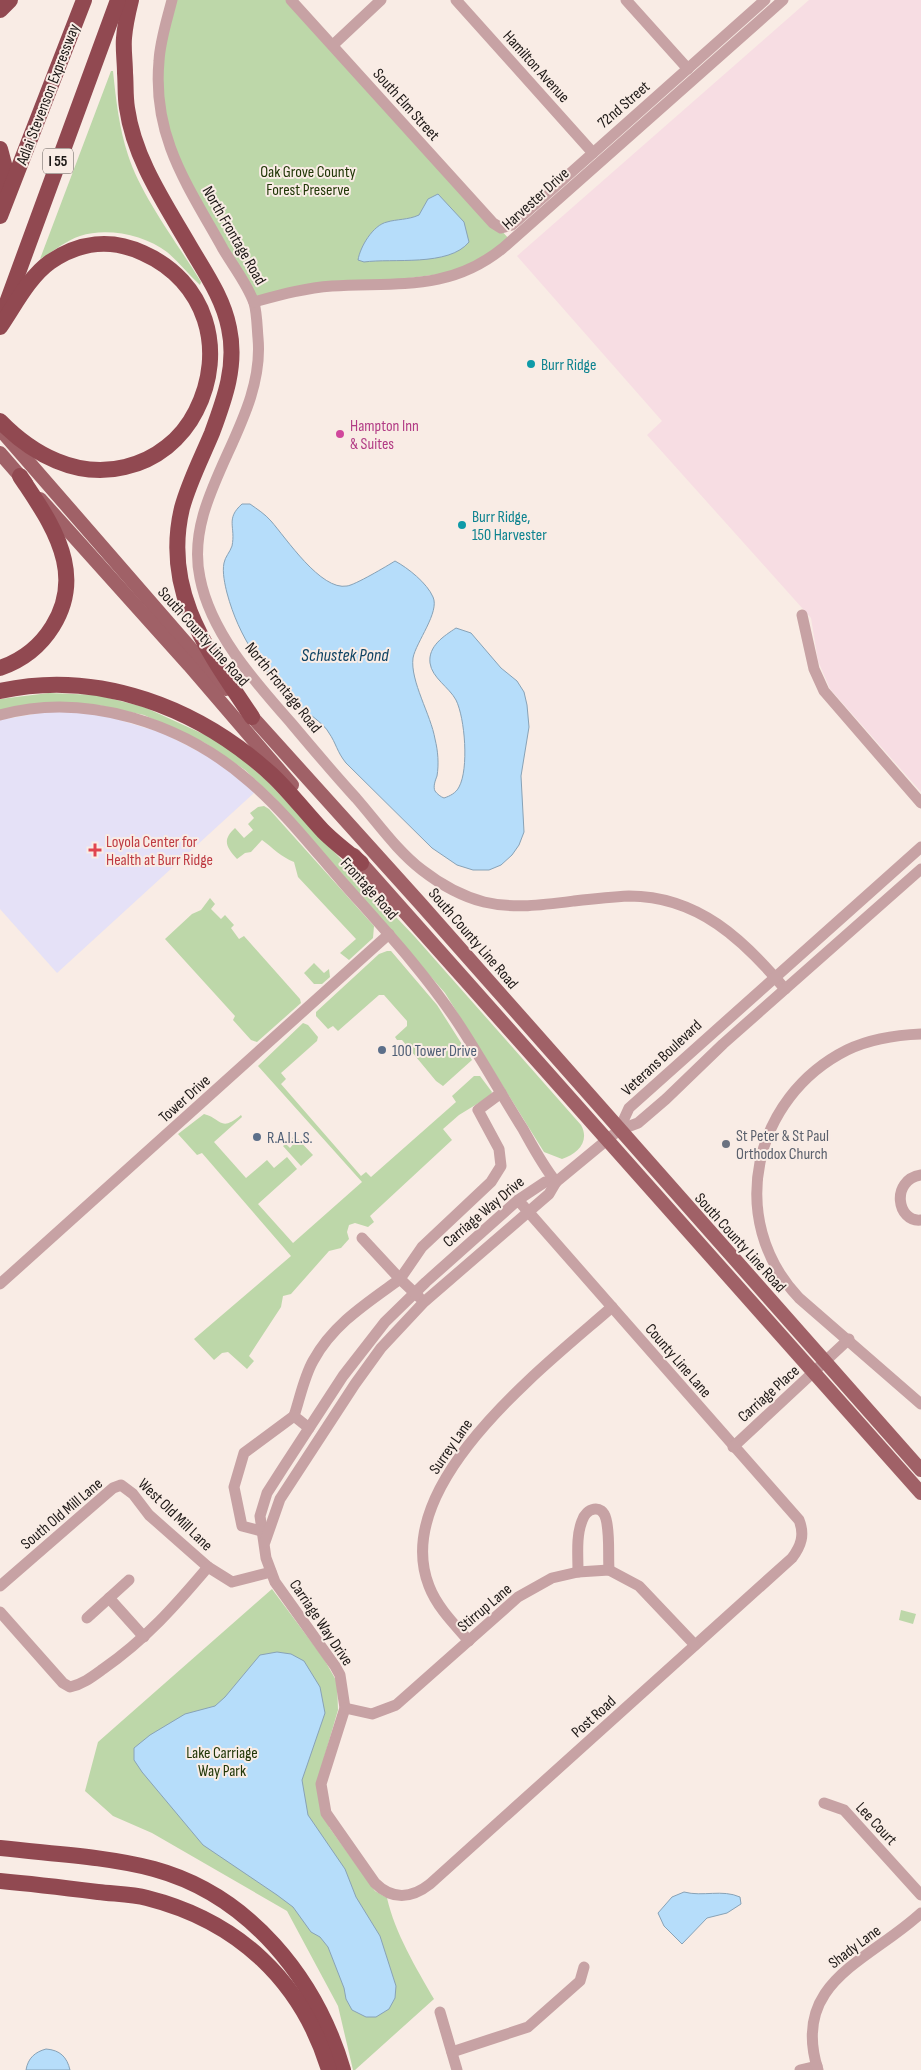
<svg xmlns="http://www.w3.org/2000/svg" width="921" height="2070" font-family="'Sofia Sans Condensed',sans-serif">
	<style>
		.industrial { fill: #f7dde3 }
		.medical { fill: #e5e1f7 }
		.green { fill: #bdd7a9 }
		.water { fill: #b6ddfa; stroke: #88a2b6 }
		.lines { fill: none; stroke-linecap: round; stroke-linejoin: round }
		.minor { stroke: #c7a2a4; stroke-width: 11 }
		.major { stroke: #a06167; stroke-width: 14 }
		.highway { stroke: #914951; stroke-width: 16 }
		.culture-dot { fill: #0f9aa8; stroke: #f9ece5; stroke-width: 2 }
		.hotel-dot { fill: #d1479c; stroke: #f9ece5; stroke-width: 2 }
		.health-dot { fill: #e0444e; stroke: #f9ece5; stroke-width: 2 }
		.service-dot { fill: #5c6f8a; stroke: #f9ece5; stroke-width: 2 }
		.worship-dot { fill: #6b7280; stroke: #f9ece5; stroke-width: 2 }
		.labels { text-anchor: middle; stroke-width: 4; stroke-linejoin: round; paint-order: stroke }
		.shield { fill: #f9ece5; stroke: #5f5854; stroke-width: 1 }
		.shield-label { font-size: 15px; font-weight: bold; fill: #1d1816 }
		.street-label { font-size: 16px; fill: #1d1816; stroke: #f9ece5 }
		.park-label { font-size: 16px; fill: #213707; stroke: #f9ece5 }
		.culture-label { font-size: 16px; fill: #0d838f; stroke: #f9ece5; text-anchor: start }
		.hotel-label { font-size: 16px; fill: #b23c85; stroke: #f9ece5; text-anchor: start }
		.health-label { font-size: 16px; fill: #be3a42; stroke: #f9ece5; text-anchor: start }
		.service-label { font-size: 16px; fill: #4e5e75; stroke: #f9ece5; text-anchor: start }
		.worship-label { font-size: 16px; fill: #5b616d; stroke: #f9ece5; text-anchor: start }
		.water-label { font-size: 18px; font-style: italic; fill: #0f4363; stroke: #f9ece5 }
	</style>
	<rect width="100%" height="100%" fill="#f9ece5"/>
	<polygon class="industrial" points="809,0 921,0 921,792 830,689 818,661 811,618 647,435 662,421 517,256"/>
	<polygon class="medical" points="45,712 76,712 106,716 163,733 215,760 255,792 57,973 0,909 0,720"/>
	<g class="green">
		<polygon points="172,0 291,0 511,241 471,270 355,285 254,302 167,144 159,58"/>
		<path d="M111,71H113C116,100 119,127 128,155C141,196 178,244 201,282L200,285C188,274 179,262 167,252C145,235 107,227 80,236C65,241 53,252 40,259Z"/>
		<path d="M49,693L97,695L144,707L223,743L266,780L415,937L581,1125C590,1141 578,1154 562,1159L544,1152L445,993L274,797L245,770L205,743L144,715L98,705L0,711V699Z"/>
		<path d="M264,806L269,809L374,926L373,938L349,960L340,953L356,939L298,877L294,862C281,857 273,848 262,840L251,852L245,853L237,859C226,847 222,840 235,828L244,838L253,830L248,824L254,818L250,813L258,807Z"/>
		<polygon points="210,898 215,904 211,909 221,919 225,915 234,925 231,928 239,939 244,936 300,999 301,1003 257,1042 251,1040 233,1020 235,1016 165,939 192,914 201,910"/>
		<polygon points="387,951 391,951 437,1005 472,1060 443,1086 436,1081 402,1040 397,1040 395,1037 407,1026 407,1021 384,995 379,995 338,1031 333,1026 328,1029 316,1016 316,1012 379,954"/>
		<polygon points="314,963 324,973 329,969 330,977 322,984 314,984 304,973"/>
		<path d="M303,1023L308,1025L318,1037L317,1041L281,1073L286,1079L281,1084L361,1176L366,1172L371,1177L456,1102L452,1096L474,1076H480L492,1092L490,1096L459,1115L443,1129L452,1140L370,1216L374,1222L368,1227L355,1223L349,1225L347,1232L349,1239L341,1248L329,1251L291,1294L283,1296L281,1307L249,1356L254,1361L247,1369L228,1352L222,1353L214,1360L194,1339L291,1256L202,1153L197,1155L178,1134L204,1114C221,1118 220,1133 241,1115L242,1117L214,1142L246,1178L267,1160L274,1168L287,1157L297,1169L258,1204L293,1243L362,1182L258,1066Z"/>
		<polygon points="295,1136 313,1155 301,1166 283,1146 286,1144 290,1148 295,1142 292,1138"/>
		<path d="M272,1589L324,1659L337,1682L338,1710L324,1758L329,1827L375,1891L387,1898C395,1933 416,1968 434,1999L355,2070H353L338,2006L287,1911L152,1833L113,1816L85,1791L98,1742Z"/>
		<polygon points="901,1610 916,1614 913,1624 899,1620"/>
	</g>
	<g class="water">
		<path d="M438,194L464,222L469,242C449,267 392,258 364,262L358,260C360,247 373,225 387,222C397,219 408,220 419,215L428,199Z"/>
		<path d="M242,504H250C257,509 265,514 271,521C286,538 321,591 347,586C355,585 387,566 395,561C408,568 427,583 433,597C440,612 416,642 413,658C410,681 431,715 435,739C438,751 439,764 437,776C435,781 433,787 435,791C437,794 441,797 444,798C450,796 456,793 459,787C469,769 465,718 456,700C449,687 432,678 430,663C428,646 444,636 456,628L471,633L501,668L517,681L524,692L527,705L529,727L521,776L524,832L519,845L512,855L501,865L489,870H473L457,865L432,848L346,763C337,752 336,743 329,733C324,723 304,711 295,702C263,671 239,638 227,593C225,585 222,572 224,563C225,557 230,552 232,546C236,527 225,519 242,504Z"/>
		<polygon points="277,1652 291,1654 304,1661 320,1687 325,1713 302,1780 308,1815 345,1869 356,1897 380,1936 396,1986 395,1998 389,2009 376,2017 366,2017 352,2010 346,1999 344,1988 328,1947 320,1937 311,1932 293,1907 277,1895 203,1845 142,1772 134,1760 134,1748 150,1735 185,1714 215,1706 225,1697 260,1655"/>
		<path d="M684,1892C703,1897 722,1889 740,1897L741,1904L727,1913L707,1918L682,1944L664,1926L658,1913L672,1897Z"/>
		<path d="M46,2049C60,2050 67,2057 70,2070H26C28,2058 35,2052 46,2049Z"/>
	</g>
	<g class="lines">
		<g class="minor">
			<path d="M172,0C167,20 160,41 159,61C152,137 188,186 223,249C233,266 248,285 254,303C257,313 257,327 258,338C266,423 182,495 200,578C211,634 256,683 292,724C313,749 334,774 356,798C377,822 397,851 422,870C440,884 461,896 484,902C513,909 543,905 574,901C592,899 611,897 629,896C698,896 744,940 785,989"/>
			<polyline points="291,0 493,223 501,228 512,225 765,0"/>
			<polyline points="456,0 593,153"/>
			<polyline points="626,0 688,69"/>
			<polyline points="333,45 381,0"/>
			<path d="M254,302C280,295 305,288 332,286C396,282 449,292 503,248L783,0"/>
			<polyline points="802,615 814,669 824,691 921,803"/>
			<path d="M0,715C86,691 184,724 250,782C285,812 314,850 345,885C384,929 425,973 458,1023C481,1058 501,1094 523,1129C533,1147 543,1166 556,1182"/>
			<path d="M921,1034C895,1035 870,1039 847,1050C753,1097 725,1220 799,1298L921,1404"/>
			<polyline points="619,1130 629,1108 921,847"/>
			<path d="M921,1175C890,1180 897,1223 921,1220"/>
			<path d="M518,1200L799,1520C805,1535 801,1546 792,1558L430,1884C411,1899 392,1900 375,1883L326,1813L321,1784L345,1708L340,1675L335,1666L275,1582L266,1558L260,1516L267,1493L283,1468L343,1376L385,1322L426,1282L518,1200L545,1182H556"/>
			<polyline points="0,1284 389,934"/>
			<polyline points="419,1297 400,1279 422,1247 491,1182 501,1166 499,1149 478,1110 501,1093"/>
			<path d="M309,1428L294,1416C300,1398 304,1377 313,1361C333,1324 367,1303 400,1279L362,1238"/>
			<polyline points="733,1447 849,1339"/>
			<polyline points="261,1531 242,1526 234,1487 244,1453 294,1416"/>
			<polyline points="265,1542 280,1499 355,1384 381,1348 424,1302 549,1194 556,1182 619,1130 638,1123 666,1099 723,1044 921,869"/>
			<path d="M578,1572C578,1555 576,1536 582,1521C586,1508 602,1503 606,1519C610,1534 608,1554 609,1570"/>
			<polyline points="0,1586 113,1488 121,1485 133,1494 149,1515 208,1567"/>
			<polyline points="109,1598 144,1637"/>
			<path d="M0,1612L63,1683L70,1687C83,1684 92,1677 103,1669C146,1639 175,1606 208,1567L232,1582L271,1572"/>
			<polyline points="87,1618 129,1580"/>
			<path d="M469,1641C454,1624 437,1607 429,1586C389,1484 545,1366 612,1307"/>
			<polyline points="345,1708 372,1714 396,1705 518,1597 552,1578 578,1572 609,1570 639,1586 695,1645"/>
			<polyline points="824,1803 844,1810 921,1895"/>
			<polyline points="440,2012 457,2070"/>
			<polyline points="452,2052 528,2027 580,1981 584,1967"/>
			<polyline points="800,2070 817,2066"/>
			<path d="M818,2070C790,1982 869,1961 921,1913"/>
		</g>
		<g class="major">
			<polyline points="0,429 226,689"/>
			<polyline points="0,453 26,483"/>
			<polyline points="40,499 189,665 292,785"/>
			<polyline points="246,710 419,902 921,1470"/>
			<polyline points="354,855 921,1493"/>
		</g>
		<g class="highway">
			<path d="M131,0C128,12 125,25 124,38C123,49 125,62 125,73C126,84 125,96 127,108C134,158 164,202 189,245C204,271 223,297 229,328C237,365 225,398 212,433C202,457 189,482 182,508C162,592 208,651 252,717"/>
			<polyline points="0,10 10,0"/>
			<polyline points="0,149 5,168 1,195"/>
			<polyline points="0,216 84,0"/>
			<polyline points="5,308 118,0"/>
			<path d="M0,327C15,305 29,277 50,262C79,242 111,238 143,253C206,281 227,350 196,411C182,439 156,460 125,467C77,479 32,454 0,421"/>
			<path d="M0,668C44,653 75,608 64,560C57,529 37,502 20,476"/>
			<path d="M0,691C99,669 199,708 272,775C290,792 306,813 323,831C335,843 348,853 361,863"/>
			<path d="M0,1848C51,1854 104,1856 154,1869C249,1895 316,1978 343,2070"/>
			<path d="M0,1881C33,1884 66,1888 98,1892C114,1894 132,1894 147,1898C238,1921 302,1981 329,2070"/>
		</g>
	</g>
	<g class="culture-dot">
		<circle cx="531" cy="364" r="5"/>
		<circle cx="462" cy="525" r="5"/>
	</g>
	<circle class="hotel-dot" cx="340" cy="434" r="5"/>
	<path class="health-dot" d="M92.5 842.5h5v5h5v5h-5v5h-5v-5h-5v-5h5z"/>
	<g class="service-dot">
		<circle cx="382" cy="1050" r="5"/>
		<circle cx="257" cy="1137" r="5"/>
	</g>
	<circle class="worship-dot" cx="726" cy="1144" r="5"/>
	<g class="labels">
		<rect class="shield" x="43" y="148.5" width="30" height="25" rx="4"/>
		<g class="shield-label">
			<text x="58" y="166">I 55</text>
		</g>
		<g class="street-label">
			<text transform="translate(537 66) rotate(48)" y="6">Hamilton Avenue</text>
			<text transform="translate(47 94) rotate(-69)" y="6">Adlai Stevenson Expressway</text>
			<text transform="translate(407 104) rotate(48)" y="6">South Elm Street</text>
			<text transform="translate(623 104) rotate(-41)" y="6">72nd Street</text>
			<text transform="translate(535 198) rotate(-42)" y="6">Harvester Drive</text>
			<text transform="translate(235 235) rotate(60)" y="6">North Frontage Road</text>
			<text transform="translate(204 636) rotate(48)" y="6">South County Line Road</text>
			<text transform="translate(284 687) rotate(51)" y="6">North Frontage Road</text>
			<text transform="translate(370 888) rotate(48)" y="6">Frontage Road</text>
			<text transform="translate(474 938) rotate(49)" y="6">South County Line Road</text>
			<text transform="translate(661 1057) rotate(-43)" y="6">Veterans Boulevard</text>
			<text transform="translate(184 1098) rotate(-42)" y="6">Tower Drive</text>
			<text transform="translate(483 1211) rotate(-40)" y="6">Carriage Way Drive</text>
			<text transform="translate(741 1242) rotate(48)" y="6">South County Line Road</text>
			<text transform="translate(679 1360) rotate(49)" y="6">County Line Lane</text>
			<text transform="translate(768 1393) rotate(-42)" y="6">Carriage Place</text>
			<text transform="translate(450 1446) rotate(-55)" y="6">Surrey Lane</text>
			<text transform="translate(61 1513) rotate(-40)" y="6">South Old Mill Lane</text>
			<text transform="translate(176 1514) rotate(44)" y="6">West Old Mill Lane</text>
			<text transform="translate(484 1607) rotate(-40)" y="6">Stirrup Lane</text>
			<text transform="translate(322 1622) rotate(56)" y="6">Carriage Way Drive</text>
			<text transform="translate(593 1716) rotate(-42)" y="6">Post Road</text>
			<text transform="translate(877 1823) rotate(47)" y="6">Lee Court</text>
			<text transform="translate(854 1946) rotate(-37)" y="6">Shady Lane</text>
		</g>
		<g class="park-label">
			<text x="308" y="177">Oak Grove County<tspan x="308" dy="18">Forest Preserve</tspan></text>
			<text x="222" y="1758">Lake Carriage<tspan x="222" dy="18">Way Park</tspan></text>
		</g>
		<g class="culture-label">
			<text x="541" y="370">Burr Ridge</text>
			<text x="472" y="522">Burr Ridge,<tspan x="472" dy="18">150 Harvester</tspan></text>
		</g>
		<g class="hotel-label">
			<text x="350" y="431">Hampton Inn<tspan x="350" dy="18">&amp; Suites</tspan></text>
		</g>
		<g class="health-label">
			<text x="106" y="847">Loyola Center for<tspan x="106" dy="18">Health at Burr Ridge</tspan></text>
		</g>
		<g class="service-label">
			<text x="392" y="1056">100 Tower Drive</text>
			<text x="267" y="1143">R.A.I.L.S.</text>
		</g>
		<g class="worship-label">
			<text x="736" y="1141">St Peter &amp; St Paul<tspan x="736" dy="18">Orthodox Church</tspan></text>
		</g>
		<g class="water-label">
			<text x="345" y="661">Schustek Pond</text>
		</g>
	</g>
</svg>
